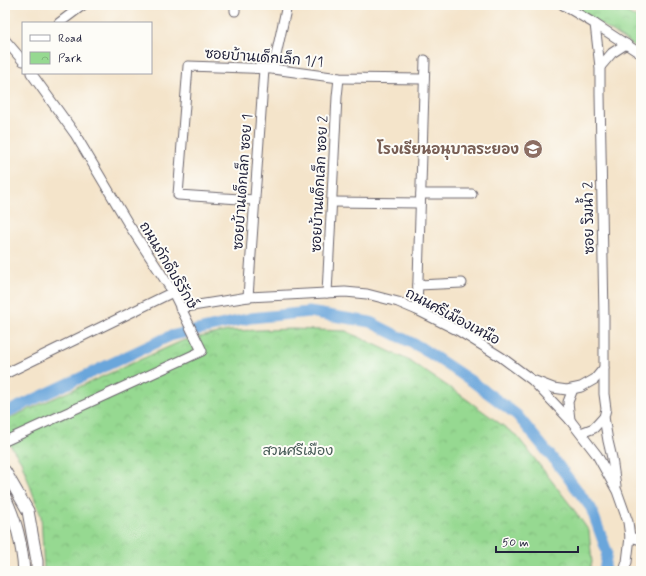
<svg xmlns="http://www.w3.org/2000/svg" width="646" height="576" font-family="Mynerve,'Playpen Sans Thai',sans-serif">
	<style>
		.park { fill: url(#park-crowns); stroke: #5c7e66 }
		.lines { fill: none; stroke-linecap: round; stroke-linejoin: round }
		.canal { stroke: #6ba6db; stroke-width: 11 }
		.minor-casing { stroke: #6c666d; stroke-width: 11 }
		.tertiary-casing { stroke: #6c666d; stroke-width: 13 }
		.minor { stroke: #fff; stroke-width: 9 }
		.tertiary { stroke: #fff; stroke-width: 11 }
		.labels { text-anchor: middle; stroke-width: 4; stroke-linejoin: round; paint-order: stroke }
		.street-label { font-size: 14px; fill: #22223b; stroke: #fdfcf7 }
		.education-label { font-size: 14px; font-weight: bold; fill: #785e54; stroke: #fdfcf7; text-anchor: end }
		.park-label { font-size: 14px; fill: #455955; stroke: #fdfcf7 }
	</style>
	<defs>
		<pattern id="park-crowns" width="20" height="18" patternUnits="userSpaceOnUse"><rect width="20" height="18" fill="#96d991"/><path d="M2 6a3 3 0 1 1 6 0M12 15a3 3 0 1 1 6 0" fill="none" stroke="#81ba7e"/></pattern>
	</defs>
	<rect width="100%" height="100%" fill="#fdfcf7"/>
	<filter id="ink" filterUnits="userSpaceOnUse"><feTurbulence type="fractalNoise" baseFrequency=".025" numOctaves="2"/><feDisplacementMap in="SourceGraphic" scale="8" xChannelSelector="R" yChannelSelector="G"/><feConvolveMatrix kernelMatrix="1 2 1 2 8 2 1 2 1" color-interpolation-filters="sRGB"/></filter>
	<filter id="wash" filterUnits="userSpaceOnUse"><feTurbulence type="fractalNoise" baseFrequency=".012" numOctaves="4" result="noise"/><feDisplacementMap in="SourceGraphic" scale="16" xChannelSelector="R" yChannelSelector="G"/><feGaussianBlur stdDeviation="0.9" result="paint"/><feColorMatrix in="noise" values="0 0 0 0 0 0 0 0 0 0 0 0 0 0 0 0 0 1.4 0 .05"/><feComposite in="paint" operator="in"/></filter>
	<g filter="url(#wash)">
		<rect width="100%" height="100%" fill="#f4e4ca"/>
		<g class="park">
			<polygon points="570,5 613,5 641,20 641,50"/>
			<polygon points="293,329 346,331 408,360 458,393 517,436 572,507 589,531 592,563 588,571 44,571 41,516 21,461 5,438 5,420 182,341 228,331"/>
		</g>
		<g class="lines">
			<polyline class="canal" points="5,413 170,336 251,318 309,312 370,322 420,347 473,382 517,415 559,466 591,508 607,552 604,571"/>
		</g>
	</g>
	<g filter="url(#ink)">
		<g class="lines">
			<defs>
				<g id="minor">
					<polyline points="563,5 595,24 641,54"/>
					<polyline points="235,11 235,5"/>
					<polyline points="59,23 83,5"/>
					<polyline points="595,24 600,67 600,94 604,318 604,394 606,409 604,417 608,441 612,458 616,486"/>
					<polyline points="5,40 23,61"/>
					<polyline points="600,67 612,53 626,44"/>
					<polyline points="273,69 287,5"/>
					<polyline points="421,194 472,194"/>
					<polyline points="255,200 178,195 188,66 273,69 339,78 424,79"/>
					<polyline points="332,202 420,203"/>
					<polyline points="418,285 462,283"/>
					<polyline points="327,293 337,97 339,78"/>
					<polyline points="248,297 264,69"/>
					<polyline points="180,308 248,297 345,292 367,294 398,302 417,310 459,331 501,357 532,380 570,420 597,455 617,491 628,522 630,537 627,562 624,571"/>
					<polyline points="417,310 425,60"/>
					<polyline points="5,374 173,292"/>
					<polyline points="535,381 553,388 567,390 581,387 595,379 604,368"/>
					<polyline points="570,420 568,402 573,389"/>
					<polyline points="581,433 594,428 604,417"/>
					<polyline points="5,441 202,351 173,292 129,225 75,134 31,73"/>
					<polyline points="630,537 641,540"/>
				</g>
				<g id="tertiary">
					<polyline points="5,471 28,511 37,561 37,571"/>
					<path d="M5,497C10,508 15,520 18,533C21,545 23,558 24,571"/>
				</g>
			</defs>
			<use href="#minor" class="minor-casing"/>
			<use href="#tertiary" class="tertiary-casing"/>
			<use href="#minor" class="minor"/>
			<use href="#tertiary" class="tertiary"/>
		</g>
	</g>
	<defs>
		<symbol id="school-disc" viewBox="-11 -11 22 22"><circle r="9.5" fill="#8d6e63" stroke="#fdfcf7"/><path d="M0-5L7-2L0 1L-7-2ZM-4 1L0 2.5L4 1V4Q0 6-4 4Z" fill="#fff"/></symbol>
	</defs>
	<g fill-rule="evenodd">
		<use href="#school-disc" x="522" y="138" width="22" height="22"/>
	</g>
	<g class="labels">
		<g class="street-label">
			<text transform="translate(264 57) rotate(4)" y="5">ซอยบ้านเด็กเล็ก 1/1</text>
			<text transform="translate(242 182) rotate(-86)" y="5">ซอยบ้านเด็กเล็ก ซอย 1</text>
			<text transform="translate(319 184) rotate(-87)" y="5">ซอยบ้านเด็กเล็ก ซอย 2</text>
			<text transform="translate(588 218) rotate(-91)" y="5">ซอย ริมน้ำ 2</text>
			<text transform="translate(169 265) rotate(59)" y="5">ถนนภักดีบริรักษ์</text>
			<text transform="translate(453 316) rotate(28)" y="5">ถนนศรีเมืองเหนือ</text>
		</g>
		<g class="education-label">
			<text x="519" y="154">โรงเรียนอนุบาลระยอง</text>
		</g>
		<g class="park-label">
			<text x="298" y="455">สวนศรีเมือง</text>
		</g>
	</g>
	<rect width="646" height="576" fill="none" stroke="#fdfcf7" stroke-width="20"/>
	<rect x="22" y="22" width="130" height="52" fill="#fdfcf7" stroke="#a5a5ac"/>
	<rect x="30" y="35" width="20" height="6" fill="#ffffff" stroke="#a5a5ac"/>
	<text x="58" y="42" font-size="12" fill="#22223b">Road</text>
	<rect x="30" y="52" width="20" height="12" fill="url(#park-crowns)" stroke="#a5a5ac"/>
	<text x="58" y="62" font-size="12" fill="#22223b">Park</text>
	<path d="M496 546v6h82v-6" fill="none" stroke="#22223b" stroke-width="2"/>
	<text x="502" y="546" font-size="12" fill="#22223b" stroke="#fdfcf7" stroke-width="3" paint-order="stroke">50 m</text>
</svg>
